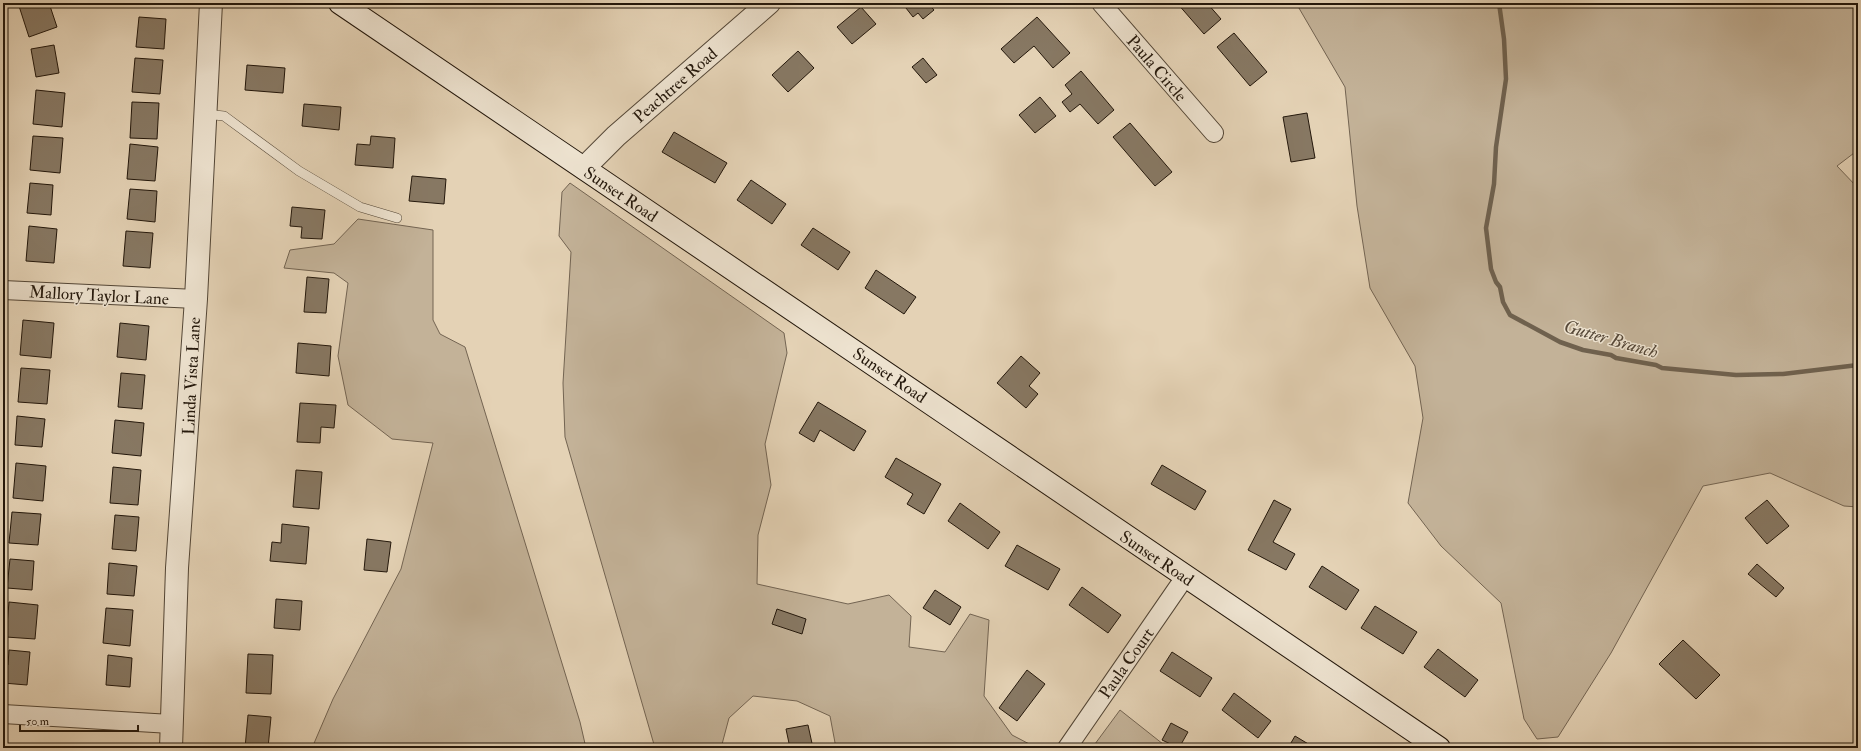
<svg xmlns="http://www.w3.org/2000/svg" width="1861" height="751" font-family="'IM FELL Double Pica',serif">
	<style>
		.green { fill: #c3b298; stroke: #736452 }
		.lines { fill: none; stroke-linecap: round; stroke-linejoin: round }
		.stream { stroke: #6f614e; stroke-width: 4.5 }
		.building { fill: #877863; stroke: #23170b }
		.service-casing { stroke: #534636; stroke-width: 10 }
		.minor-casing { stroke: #534636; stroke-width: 20 }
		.tertiary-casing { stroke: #534636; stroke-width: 24 }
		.secondary-casing { stroke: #23170b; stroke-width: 24 }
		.service { stroke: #ede2cf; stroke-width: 9 }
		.minor { stroke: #ede2cf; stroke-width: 18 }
		.tertiary { stroke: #ede2cf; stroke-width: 22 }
		.secondary { stroke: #ede2cf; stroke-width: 22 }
		.labels { text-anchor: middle; stroke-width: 3; stroke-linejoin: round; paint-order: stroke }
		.street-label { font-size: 17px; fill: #23170b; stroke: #ede2cf }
		.water-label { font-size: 18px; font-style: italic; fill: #564838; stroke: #ede2cf }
	</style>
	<rect width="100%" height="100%" fill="#e4d2b5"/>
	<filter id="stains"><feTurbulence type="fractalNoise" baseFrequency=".005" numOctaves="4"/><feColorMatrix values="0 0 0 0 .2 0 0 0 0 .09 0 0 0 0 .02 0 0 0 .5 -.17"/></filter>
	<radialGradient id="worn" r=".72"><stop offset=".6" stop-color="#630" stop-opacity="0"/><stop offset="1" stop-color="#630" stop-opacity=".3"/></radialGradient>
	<g class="green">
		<polygon points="1296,3 1858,3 1858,150 1837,166 1858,188 1858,507 1844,506 1770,473 1703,486 1611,653 1558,737 1537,739 1524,719 1501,603 1441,546 1408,503 1423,418 1415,366 1370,288 1357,206 1345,87"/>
		<polygon points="570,183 784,333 787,353 765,444 771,485 758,535 757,584 848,604 889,595 911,616 909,647 945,652 970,614 989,620 984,696 1012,735 1037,748 836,748 830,716 797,701 753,696 729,718 721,748 655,748 565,437 563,383 571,252 559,236 562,192"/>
		<polygon points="358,219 433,230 433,320 440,334 465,347 580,722 586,748 312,748 333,699 401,569 433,443 392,439 348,405 338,356 348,283 334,273 284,268 290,250 334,244"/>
		<polygon points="1120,710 1168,748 1092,748"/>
	</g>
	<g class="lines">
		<polyline class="stream" points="1499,3 1504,39 1506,79 1496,147 1494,184 1486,228 1491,269 1496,282 1500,287 1503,302 1510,315 1560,342 1583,350 1611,355 1616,358 1656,365 1662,368 1736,375 1783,374 1858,365"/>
	</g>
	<g class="building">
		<polygon points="18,3 49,3 57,27 29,37"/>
		<polygon points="902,3 928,3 934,10 923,19 918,13 913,17"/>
		<polygon points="1177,3 1207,3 1221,19 1204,34"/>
		<polygon points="861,7 876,24 852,44 837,27"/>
		<polygon points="139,17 166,19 164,49 136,47"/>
		<polygon points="1037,17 1070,53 1053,68 1034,46 1014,63 1001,49"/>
		<polygon points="1234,33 1267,72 1250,86 1217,47"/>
		<polygon points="54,45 59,73 36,77 31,49"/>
		<polygon points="798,51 814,68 788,92 772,75"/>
		<polygon points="135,58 163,60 160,94 132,92"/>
		<polygon points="923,58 937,75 926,83 912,67"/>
		<polygon points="247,65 285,68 283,93 245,90"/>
		<polygon points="1081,71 1114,110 1098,124 1080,104 1070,112 1062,102 1072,94 1065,85"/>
		<polygon points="36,90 65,93 62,127 33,124"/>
		<polygon points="1040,97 1056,116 1035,133 1019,115"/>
		<polygon points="132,102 159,103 157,139 130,138"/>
		<polygon points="304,104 341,107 339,130 302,126"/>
		<polygon points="1307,113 1315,158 1291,162 1283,117"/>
		<polygon points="1130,123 1172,172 1155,186 1113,137"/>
		<polygon points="674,132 727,163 715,183 662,152"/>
		<polygon points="33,136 63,138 60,173 30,170"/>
		<polygon points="371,136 395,138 393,168 355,165 357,144 370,145"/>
		<polygon points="130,144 158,147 155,181 127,179"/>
		<polygon points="412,176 446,179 444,204 409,201"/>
		<polygon points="751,180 786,204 772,224 737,200"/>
		<polygon points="30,183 53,185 51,215 27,213"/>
		<polygon points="130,189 157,191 155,222 127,219"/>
		<polygon points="292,207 325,210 322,239 301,238 302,227 290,226"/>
		<polygon points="29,226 57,229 54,263 26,261"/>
		<polygon points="813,228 850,252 838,270 801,245"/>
		<polygon points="126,231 153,233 150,268 123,266"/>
		<polygon points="876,270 916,297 904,314 865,288"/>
		<polygon points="307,277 329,279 326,313 304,312"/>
		<polygon points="23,320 54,323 51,358 20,355"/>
		<polygon points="120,323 149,326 146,360 117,357"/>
		<polygon points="298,343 331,346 329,376 296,373"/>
		<polygon points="1021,356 1040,373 1029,386 1038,394 1026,408 997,383"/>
		<polygon points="21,368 50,370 47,404 18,402"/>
		<polygon points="121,373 145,375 142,409 118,407"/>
		<polygon points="818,402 866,431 854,451 820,430 814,442 799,433"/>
		<polygon points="300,403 336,405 334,428 321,427 320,443 297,442"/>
		<polygon points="17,416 45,419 42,447 15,445"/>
		<polygon points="115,420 144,423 141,456 112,453"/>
		<polygon points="896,458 941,484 924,514 907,504 913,494 885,477"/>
		<polygon points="16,463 46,466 43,501 13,498"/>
		<polygon points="1162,465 1206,491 1195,510 1151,484"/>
		<polygon points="113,467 141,470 138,505 110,503"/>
		<polygon points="296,470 322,472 319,509 293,507"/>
		<polygon points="1274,500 1291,509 1273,542 1295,554 1286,570 1248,550"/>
		<polygon points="1767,500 1789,526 1767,544 1745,518"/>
		<polygon points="960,503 1000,532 988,549 948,521"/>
		<polygon points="12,512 41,514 38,545 9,543"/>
		<polygon points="115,515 139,517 136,551 112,549"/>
		<polygon points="282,524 309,527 306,564 270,561 272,542 281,543"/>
		<polygon points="367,539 391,542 387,572 364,570"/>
		<polygon points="1017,545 1060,569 1048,590 1005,566"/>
		<polygon points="10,559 34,561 32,590 7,588"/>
		<polygon points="109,563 137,566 134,596 107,594"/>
		<polygon points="1757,564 1784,588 1776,597 1748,574"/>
		<polygon points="1322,566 1359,590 1346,610 1309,587"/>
		<polygon points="1082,587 1121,615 1108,633 1069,605"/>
		<polygon points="935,590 961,607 950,625 923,608"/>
		<polygon points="276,599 302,601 300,630 274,628"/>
		<polygon points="9,602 38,605 35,639 6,637"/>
		<polygon points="1375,606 1417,632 1403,654 1361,628"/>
		<polygon points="106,608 133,610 130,646 103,643"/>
		<polygon points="777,609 806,619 802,634 772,624"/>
		<polygon points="1683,640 1720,675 1696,699 1659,664"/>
		<polygon points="1438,649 1478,680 1465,697 1424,667"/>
		<polygon points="9,650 30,652 27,685 3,683 3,664 8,665"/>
		<polygon points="1172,652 1212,678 1200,697 1160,671"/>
		<polygon points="248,654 273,655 271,694 246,693"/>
		<polygon points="108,655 132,658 130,687 106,685"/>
		<polygon points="1027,670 1045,684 1017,721 999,708"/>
		<polygon points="1234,693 1271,721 1258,738 1222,710"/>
		<polygon points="248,715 271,717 268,748 245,748"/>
		<polygon points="1171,723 1188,732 1179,748 1162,740"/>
		<polygon points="808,725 813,748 790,748 786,729"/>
		<polygon points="1295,736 1315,748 1288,748"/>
	</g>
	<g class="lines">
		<defs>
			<polyline id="service" points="205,114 224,116 299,171 360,207 397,218"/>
			<g id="minor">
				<polyline points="1101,3 1214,133"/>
				<polyline points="3,290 196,299"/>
				<polyline points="3,714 171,724"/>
				<polyline points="1067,748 1185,577"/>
			</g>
			<g id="tertiary">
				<polyline points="584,168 616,136 769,3"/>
				<polyline points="171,748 177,568 196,299 211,3"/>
			</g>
			<polyline id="secondary" points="340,3 1439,748"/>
		</defs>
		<use href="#service" class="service-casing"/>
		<use href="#minor" class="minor-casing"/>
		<use href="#tertiary" class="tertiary-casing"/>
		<use href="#secondary" class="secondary-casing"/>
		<use href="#service" class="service"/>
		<use href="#minor" class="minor"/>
		<use href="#tertiary" class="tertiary"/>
		<use href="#secondary" class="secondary"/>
	</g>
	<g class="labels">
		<g class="street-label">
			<text transform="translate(1157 68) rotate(49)" y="6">Paula Circle</text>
			<text transform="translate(675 85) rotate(-41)" y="6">Peachtree Road</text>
			<text transform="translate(621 194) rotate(34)" y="6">Sunset Road</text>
			<text transform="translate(99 295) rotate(3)" y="6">Mallory Taylor Lane</text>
			<text transform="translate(890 375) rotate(34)" y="6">Sunset Road</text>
			<text transform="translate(191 376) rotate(-87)" y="6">Linda Vista Lane</text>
			<text transform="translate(1157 558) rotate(34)" y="6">Sunset Road</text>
			<text transform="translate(1126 663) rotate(-55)" y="6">Paula Court</text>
		</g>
		<g class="water-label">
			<text transform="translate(1611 339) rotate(16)" y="6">Gutter Branch</text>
		</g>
	</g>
	<rect width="1861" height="751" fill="none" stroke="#e4d2b5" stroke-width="16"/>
	<rect x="4" y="4" width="1853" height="743" fill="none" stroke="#23170b" stroke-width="2"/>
	<rect x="8" y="8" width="1845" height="735" fill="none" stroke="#23170b"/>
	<path d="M20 725v6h118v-6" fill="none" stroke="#23170b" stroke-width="2"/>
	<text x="26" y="725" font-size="12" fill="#23170b" stroke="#ede2cf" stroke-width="3" paint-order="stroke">50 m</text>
	<rect width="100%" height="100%" filter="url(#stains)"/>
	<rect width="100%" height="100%" fill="url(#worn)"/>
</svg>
